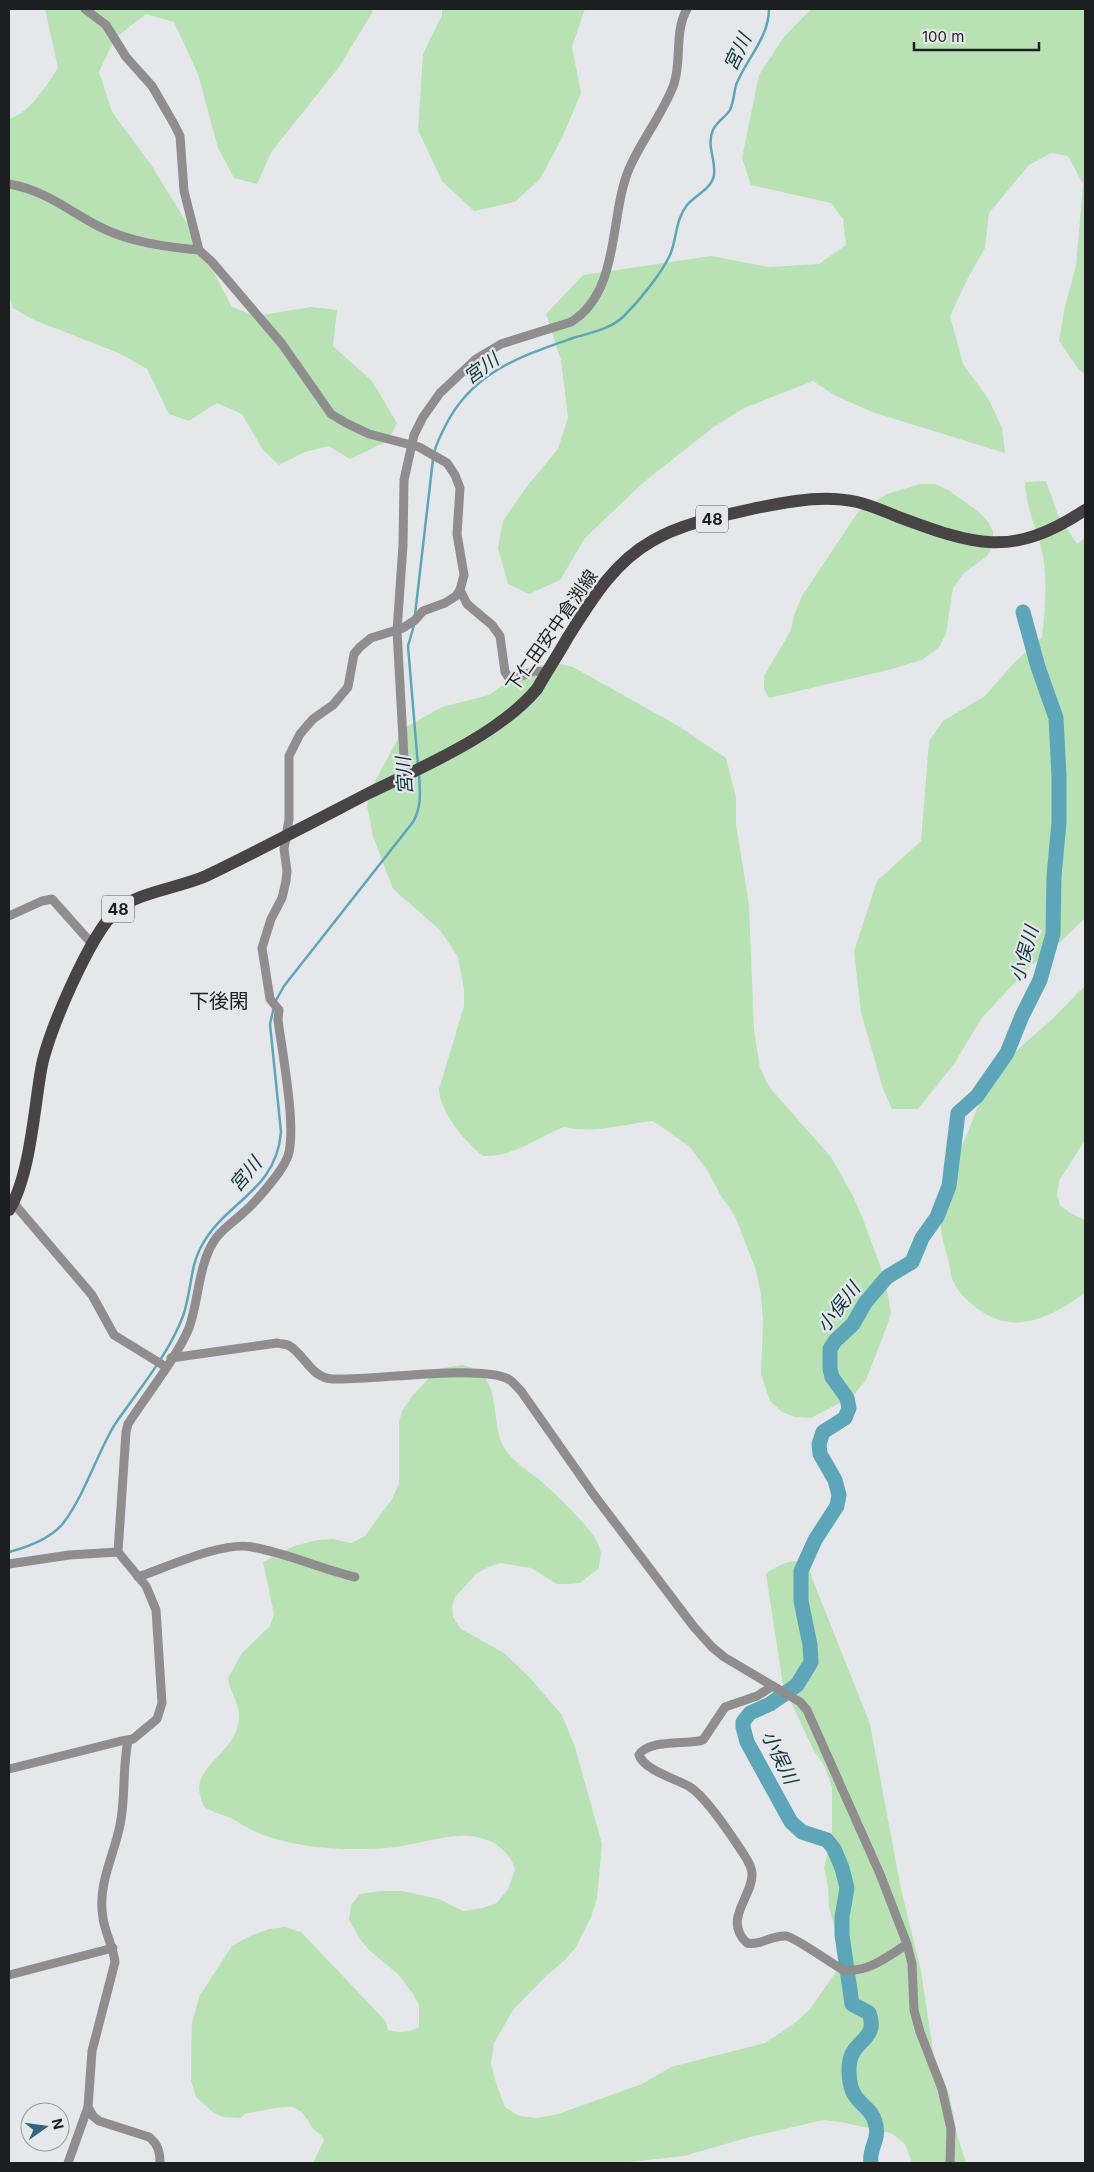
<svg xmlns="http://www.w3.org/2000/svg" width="1094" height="2172" font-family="Inter,'Noto Sans JP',sans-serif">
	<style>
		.green { fill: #b8e2b4 }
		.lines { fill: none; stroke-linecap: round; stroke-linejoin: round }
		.stream { stroke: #5da6b9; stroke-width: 2.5 }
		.river { stroke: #5da6b9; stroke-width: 15 }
		.minor { stroke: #8f8d8d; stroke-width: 9 }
		.primary { stroke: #484445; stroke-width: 12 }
		.labels { text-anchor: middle; stroke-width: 4.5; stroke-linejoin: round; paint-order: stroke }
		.shield { fill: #e5e7eb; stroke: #595a5c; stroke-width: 1 }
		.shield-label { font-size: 16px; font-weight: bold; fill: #1d1e1f }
		.street-label { font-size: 18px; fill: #1d1e1f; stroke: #e5e7eb }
		.water-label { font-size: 19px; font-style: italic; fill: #10343c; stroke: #e5e7eb }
		.quarter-label { font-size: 20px; fill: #1d1e1f; stroke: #e5e7eb }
	</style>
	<rect width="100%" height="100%" fill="#e5e7eb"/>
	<g class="green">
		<path d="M45,9H372V13L339,67L272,151L257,184L234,178L218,148L198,74L174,22L146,14L115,38L99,72L112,112L152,166L196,238L232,307L256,316L311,307L337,310L333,346L372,381L397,423L388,441L350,459L329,446L305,452L279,465L263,450L242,414L217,403L189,421L169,414L147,369L119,353L34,320L13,308L9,296V119C31,112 45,87 58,68Z"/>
		<polygon points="442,9 585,9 572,47 581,93 562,138 540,179 515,202 474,211 442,181 418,130 423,54 442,15"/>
		<polygon points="811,9 1085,9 1085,374 1079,370 1059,341 1065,306 1076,266 1083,184 1068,156 1051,153 1029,165 989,213 985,248 969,276 950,316 963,364 989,400 1002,428 1005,453 872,412 834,395 813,381 744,408 715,426 644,482 585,538 560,580 529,594 508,584 498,548 503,521 528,485 558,449 568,417 561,360 546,314 583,275 711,256 769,267 819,264 846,245 843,219 831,203 751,185 742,158 759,75 784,37"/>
		<path d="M1046,481L1058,515L1077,544L1085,538V918L1052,950L1029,967L981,1019L954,1064L918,1109H892L883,1089L861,1012L854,951L877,881L921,841L929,741L943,721L985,696L1012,665L1042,637C1045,611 1048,577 1042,551C1036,527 1026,507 1025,482Z"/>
		<polygon points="920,484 935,484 948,490 979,512 989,523 993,532 992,547 987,556 964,573 953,588 946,634 939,647 922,660 892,669 769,698 764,689 764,676 790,632 795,613 802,596 858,512 887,494"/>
		<path d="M557,663L573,667L680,727L726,758L736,797V825L749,905L754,1030L760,1068L770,1088L831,1157L854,1198L864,1222L881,1268L888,1295L891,1313L887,1326L866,1380L853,1396L811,1418L795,1417L782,1412L770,1401L761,1374L763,1322L761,1295L756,1270L735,1216L721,1196L709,1173L690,1147L653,1121C623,1124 594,1134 564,1127C536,1138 514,1157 483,1156C465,1142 440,1112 439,1089L464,1006V989L458,957L440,930L393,889L373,836L367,806L369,792L404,728L442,707L489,695L518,674L536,666Z"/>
		<path d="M1085,986V1140L1059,1181L1057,1195L1060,1205L1070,1213L1085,1220V1293C1052,1316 1016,1337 978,1309C969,1302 958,1293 953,1281C950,1274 950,1266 948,1259C944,1245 939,1229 941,1214C943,1188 955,1163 965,1139C972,1123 977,1105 986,1090C1001,1061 1027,1042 1050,1021C1062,1010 1073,997 1085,986Z"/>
		<path d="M462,1365C508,1373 486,1427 508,1453C517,1465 532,1473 543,1483C557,1495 597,1533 600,1549C602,1555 599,1563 599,1568L580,1583L569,1584H557L531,1568L501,1563L488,1567L476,1574L455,1597L452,1607L453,1617L461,1629L504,1653L530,1678L562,1715L575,1747L602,1844L597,1898L591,1917L576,1947L565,1960L547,1975L513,2010L494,2043L491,2064L497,2086L505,2107L519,2116L537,2118L558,2114L642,2084L671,2067L765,2043L795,2023L810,2009L838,1969L842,1955L829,1907L828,1886L824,1868L832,1832V1787L825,1767L814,1751L783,1685L766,1574C775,1566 798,1555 807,1566C810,1569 811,1574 812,1578L870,1724L901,1889L921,1971L934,2058L949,2093L957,2134L966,2163H912L905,2144L891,2133L841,2122L823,2120L750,2137L684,2156L620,2163H313L324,2140C321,2133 315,2132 311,2126C307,2119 304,2112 295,2108C286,2104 256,2112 244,2114L242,2118L223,2117L214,2113L196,2097L191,2080V2060L192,2022L200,1995L232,1946L250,1936L269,1929L285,1927L301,1932L378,2013L386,2022L388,2030C399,2033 408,2033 419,2027V2005L413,1994L398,1974L369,1950L360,1939L349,1920L351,1905L360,1894L380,1891H402L439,1899L463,1911L483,1908L497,1903L508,1889L515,1870C511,1854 497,1842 481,1838C454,1830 415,1846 387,1848C344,1851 287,1848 248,1828C244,1826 240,1823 235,1820C225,1815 214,1813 204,1807C202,1801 199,1794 199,1788C200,1763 237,1750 239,1719C240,1704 230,1692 228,1678L242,1653L270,1626L274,1614L263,1562L294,1546L317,1540L333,1539L351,1543L365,1536L392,1499L399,1484V1422L402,1411L412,1396L438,1369Z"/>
	</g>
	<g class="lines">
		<g class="stream">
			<path d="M434,453C437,441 443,430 449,419C477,370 522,356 573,338C590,333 611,329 624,316C640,300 661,274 670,255C677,239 675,220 687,205C696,194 711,190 714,175C716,159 706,145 713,130C716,122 726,117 730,110C734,101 734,92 736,85C746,59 769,38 769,9"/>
			<polyline points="415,615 433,459"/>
			<polyline points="414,625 408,646 418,766"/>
			<path d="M275,1002L284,986L413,822C422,806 420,791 419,774"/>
			<path d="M9,1552C28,1547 52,1538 64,1522C84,1495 95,1460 111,1431C116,1421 124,1412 130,1403C150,1375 171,1348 183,1316C191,1294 190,1267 201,1247C225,1201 276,1192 281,1132L270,1024L274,1007"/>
		</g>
		<path class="river" d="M871,2163C868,2149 881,2139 875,2122C872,2109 860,2105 854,2094C849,2086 848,2069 850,2060C854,2040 879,2039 869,2013L852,2004L842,1935V1917L847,1888L842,1868L834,1849L827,1840L802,1832L791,1822L747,1742L743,1727V1722L750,1713L770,1704L797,1685L811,1662L810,1645L801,1601V1571L815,1540L837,1506L839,1495L835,1480L820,1454L819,1444L823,1432L845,1418L849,1408L847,1398L832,1377L830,1369V1349L835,1341L853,1324L865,1303L887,1277L912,1262L922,1238L937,1217L949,1186L958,1113L977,1096L1007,1053L1022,1016L1040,980L1053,934L1054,876L1059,822V776L1056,718L1038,667L1023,612"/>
		<g class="minor">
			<polyline points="85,9 106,25 126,57 152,86 174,124 180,136 184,191 199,250 212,262 282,344 331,414 346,423 369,434 419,447 447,463 455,475 460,488 457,534 464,575 460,590 467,604 492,625 500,636 505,672 509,678 516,678 534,671 546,672"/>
			<path d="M9,184C44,190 68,210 98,226C128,242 166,247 199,250"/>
			<path d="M405,775L397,631L403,545L404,480L414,435L423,417L440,393L476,359L501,344L571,322C621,291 609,216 629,169C642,139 663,114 674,84C682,59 674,32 687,9"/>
			<polyline points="9,916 42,901 52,899 93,945"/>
			<polyline points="10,1199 92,1295 114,1335 166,1367"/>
			<path d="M171,1358L277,1343C280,1344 285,1344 288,1345C305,1354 310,1378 333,1379C369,1381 485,1363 510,1380C514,1383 518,1388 521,1391L594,1495L694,1627L712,1647L724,1657L800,1702L807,1710L880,1874L907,1944L912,1964L914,2010L920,2032L942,2089L951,2129L950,2163"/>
			<polyline points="9,1564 69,1555 118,1552"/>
			<path d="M138,1577C167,1567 223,1541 252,1547C287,1553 321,1569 355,1577"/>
			<path d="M773,1686L757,1696L725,1707L703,1740C687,1745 648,1739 639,1755C644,1770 676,1779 690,1787C707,1798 731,1835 743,1853C747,1859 752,1867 752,1874C753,1896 722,1920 747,1943C760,1946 772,1935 786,1936C795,1937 832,1964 843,1970C867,1973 888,1957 907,1944"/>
			<path d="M9,1769L121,1741L133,1739L157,1719L162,1703L156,1610L146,1586L118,1552L126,1432L128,1424C146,1396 177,1357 189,1328C199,1300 198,1266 214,1241C221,1229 234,1222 244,1212C252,1206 258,1198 265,1190C274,1179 283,1169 288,1156C297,1129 282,1051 278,1020L279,1010L270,999L262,948L271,919L282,898L286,881L287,871L284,849L289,819V756L300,734L313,719L333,705L348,687L354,654L360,647L371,638L403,628L415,620L423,611L445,603L456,596L460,590"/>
			<polyline points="9,1975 113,1948"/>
			<path d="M88,2107L93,2116L99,2121L149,2137C158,2144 160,2152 160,2163"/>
			<path d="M68,2163L88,2107L92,2051L115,1962C113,1946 105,1933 103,1918C97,1885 114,1856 120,1825C126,1797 122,1769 128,1741"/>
		</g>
		<path class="primary" d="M9,1210C30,1176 34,1110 41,1070C47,1034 90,935 116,911C137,892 179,888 206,876C260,850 313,822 367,794C422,767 497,736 537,689C547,671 558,655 568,637C591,601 613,563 652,541C683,523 721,516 756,508C789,502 823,494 857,502C871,505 883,511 896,516C974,545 1011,559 1085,510"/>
	</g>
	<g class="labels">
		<g class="shield">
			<rect x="696" y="505.5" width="32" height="27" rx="4"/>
			<rect x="102" y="895.5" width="32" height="27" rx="4"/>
		</g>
		<g class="shield-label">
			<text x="712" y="525">48</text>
			<text x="118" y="915">48</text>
		</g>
		<g class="street-label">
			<text transform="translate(552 631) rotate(-55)" y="6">下仁田安中倉渕線</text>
		</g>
		<g class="water-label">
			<text transform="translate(737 52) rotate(-64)" y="7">宮川</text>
			<text transform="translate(481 368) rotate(-36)" y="7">宮川</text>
			<text transform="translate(404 776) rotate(-94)" y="7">宮川</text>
			<text transform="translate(1024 954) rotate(-74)" y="7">小俣川</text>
			<text transform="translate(245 1174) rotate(-50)" y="7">宮川</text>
			<text transform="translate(838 1307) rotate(-52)" y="7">小俣川</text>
			<text transform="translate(780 1757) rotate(64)" y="7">小俣川</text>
		</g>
		<g class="quarter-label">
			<text x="219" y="1008">下後閑</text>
		</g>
	</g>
	<rect width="1094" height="2172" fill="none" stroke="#1d1e1f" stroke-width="20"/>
	<g transform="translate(45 2127) rotate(76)"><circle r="24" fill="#e5e7eb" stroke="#959799"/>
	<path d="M0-4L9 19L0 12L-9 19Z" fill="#316481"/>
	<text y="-8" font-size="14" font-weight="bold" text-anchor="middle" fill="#1d1e1f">N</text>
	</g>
	<path d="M914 42v8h125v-8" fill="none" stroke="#1d1e1f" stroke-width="2.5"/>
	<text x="922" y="42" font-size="15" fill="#1d1e1f" stroke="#e5e7eb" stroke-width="4" paint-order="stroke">100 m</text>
</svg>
